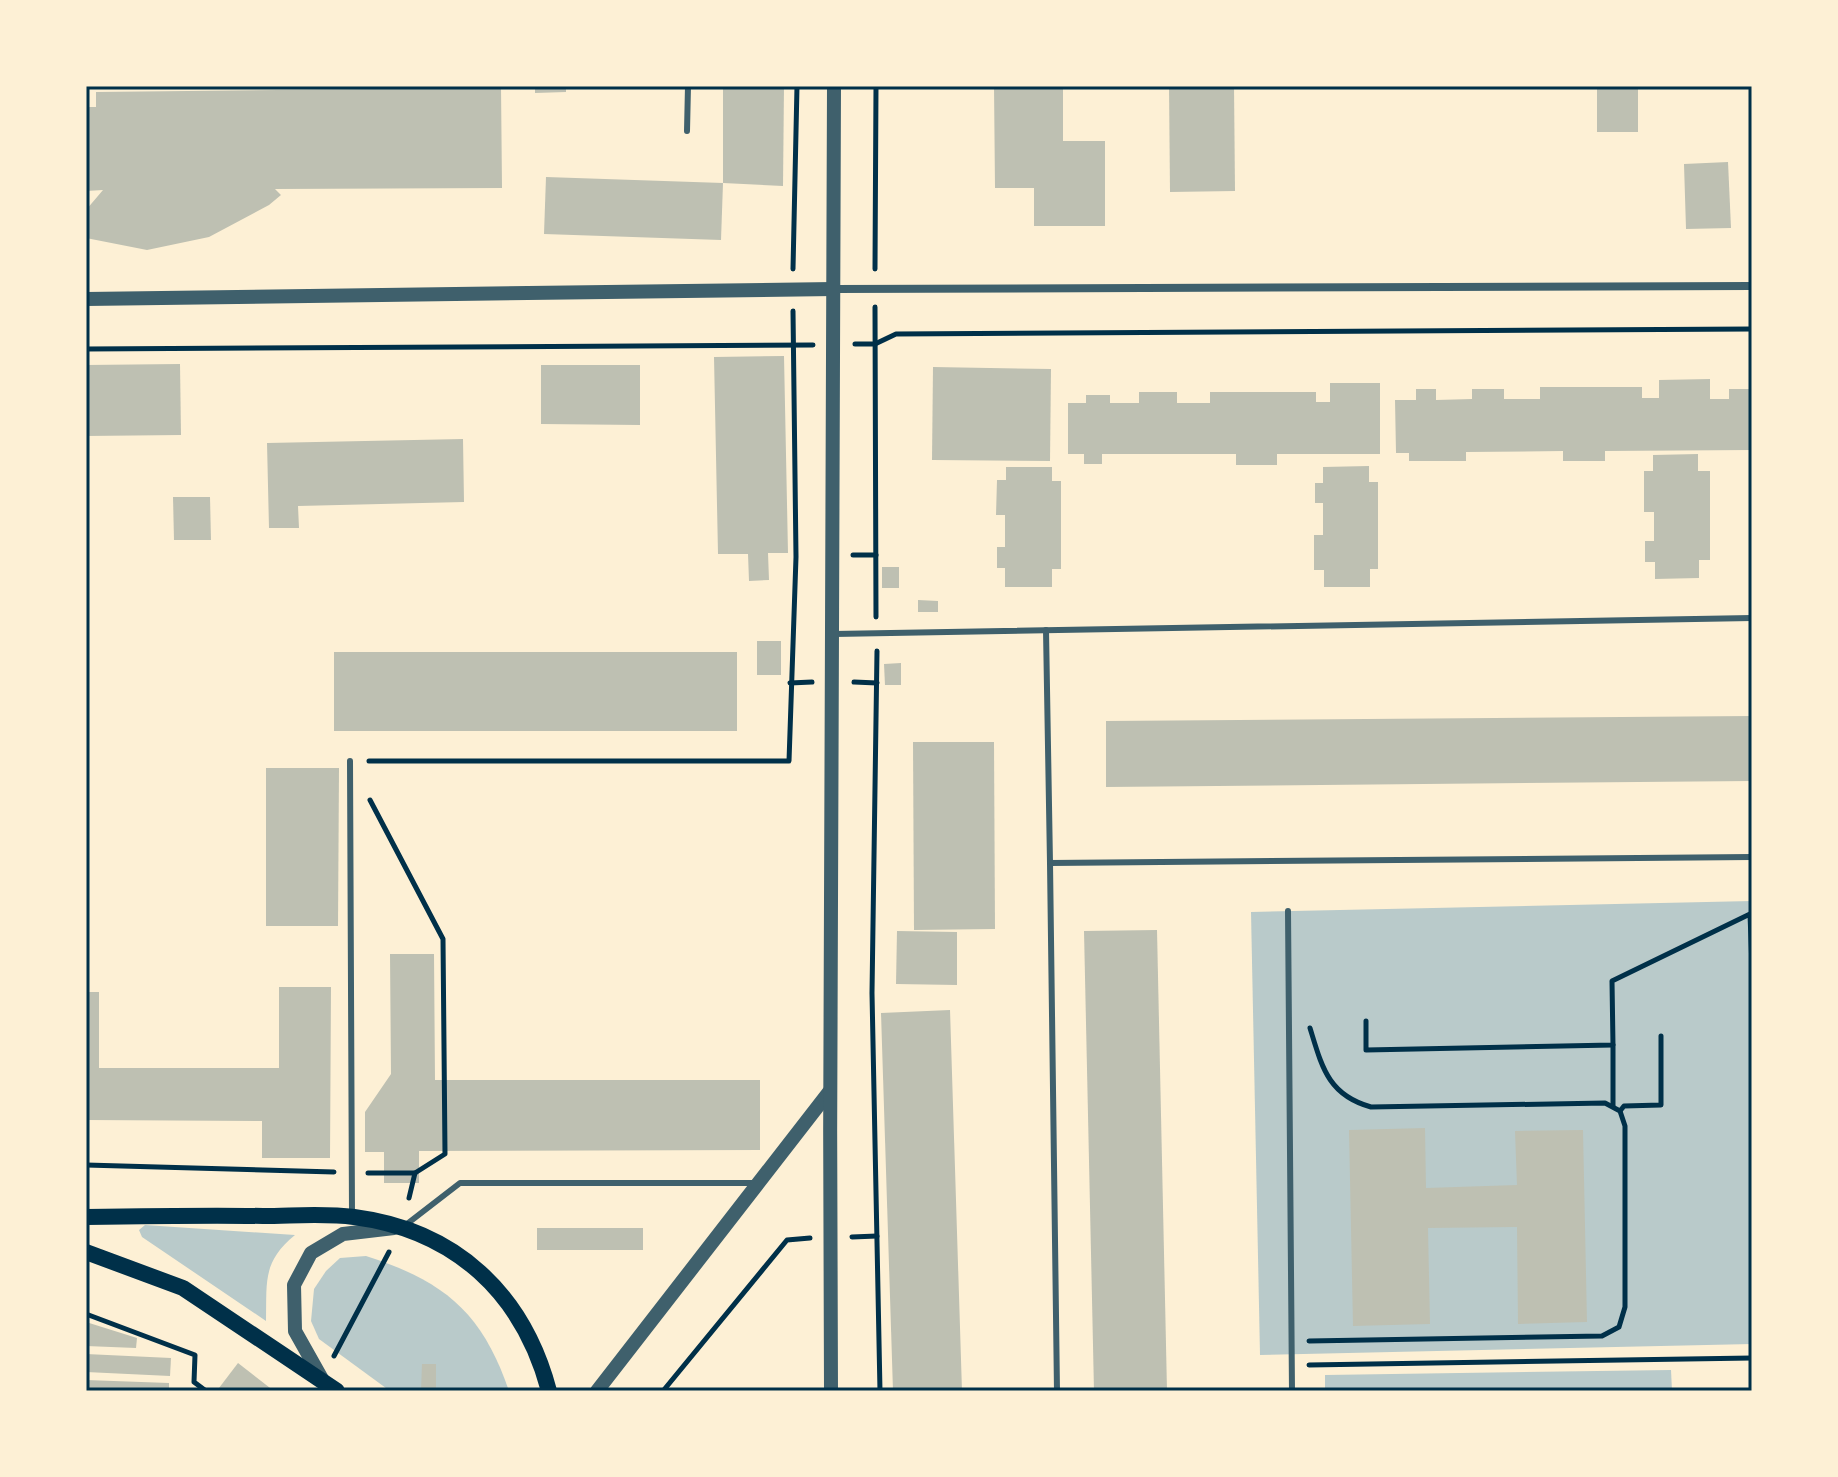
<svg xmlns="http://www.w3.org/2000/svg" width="1838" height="1477" font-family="Arial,sans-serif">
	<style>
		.green { fill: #b9caca }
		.building { fill: #bec0b2 }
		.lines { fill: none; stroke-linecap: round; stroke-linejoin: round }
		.path { stroke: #003049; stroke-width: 5 }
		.service { stroke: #3f606c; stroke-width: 6 }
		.minor { stroke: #3f606c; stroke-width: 8 }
		.tertiary { stroke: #3f606c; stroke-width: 14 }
		.secondary { stroke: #003049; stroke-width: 16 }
		.neatline { fill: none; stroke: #003049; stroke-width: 3 }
	</style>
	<rect width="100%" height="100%" fill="#fdf0d5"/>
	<g class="green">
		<polygon points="1752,901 1752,1344 1260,1355 1251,912"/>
		<path d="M145,1225L295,1235C262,1262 267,1282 266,1321L142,1237L139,1230Z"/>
		<path d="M366,1256C444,1281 482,1312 509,1391H390L319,1339L311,1321L314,1289L326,1271L340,1258Z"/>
		<polygon points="1671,1370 1672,1391 1325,1391 1325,1375"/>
	</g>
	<g class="building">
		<polygon points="376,86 501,86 502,188 275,189 281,195 269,205 209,237 147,250 86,238 86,210 103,190 86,191 86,107 96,107 96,92 376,89"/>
		<polygon points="535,86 566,86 566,92 535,93"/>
		<polygon points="723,86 784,86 783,186 723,183"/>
		<polygon points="994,86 1063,86 1063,141 1105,141 1105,226 1034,226 1034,188 995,188"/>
		<polygon points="1169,86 1234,86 1235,191 1170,192"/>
		<rect x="1597" y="86" width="41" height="46"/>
		<polygon points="1728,162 1731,228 1686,229 1684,164"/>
		<polygon points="546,177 723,183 721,240 544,234"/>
		<polygon points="784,356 788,553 768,553 769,580 749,581 748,554 718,554 714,357"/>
		<polygon points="180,364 181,435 86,436 86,365"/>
		<polygon points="541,365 640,365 640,425 541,424"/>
		<polygon points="933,367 1051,369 1050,461 932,460"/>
		<polygon points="1710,379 1710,399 1729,399 1729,389 1752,389 1752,450 1605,451 1605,461 1563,461 1563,451 1466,452 1466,461 1409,461 1409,453 1396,453 1395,400 1416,400 1416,389 1436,389 1436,400 1472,399 1472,389 1504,389 1504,399 1540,399 1540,387 1642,387 1642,398 1659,398 1659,380"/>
		<polygon points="1330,383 1380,383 1380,454 1277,454 1277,465 1236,465 1236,454 1102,454 1102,464 1084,464 1084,454 1068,454 1068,403 1086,403 1086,395 1110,395 1110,403 1139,403 1139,392 1177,392 1177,403 1210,403 1210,392 1316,392 1316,402 1330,402"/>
		<polygon points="463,439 464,502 298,506 299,528 269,528 267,443"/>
		<polygon points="1698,454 1698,471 1710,471 1710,560 1699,560 1699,578 1655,579 1655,562 1645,562 1645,541 1654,541 1654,512 1644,512 1644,471 1653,471 1653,455"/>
		<polygon points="1369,466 1369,482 1378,482 1378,569 1370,569 1370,587 1324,587 1324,570 1314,570 1314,535 1323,535 1323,503 1315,503 1315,483 1323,483 1323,467"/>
		<polygon points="1006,467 1052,467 1052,481 1061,481 1061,569 1052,569 1052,587 1005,587 1005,568 997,568 997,547 1005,547 1005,515 996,515 997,480 1006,480"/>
		<polygon points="173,497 210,497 211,540 174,540"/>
		<rect x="882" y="567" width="17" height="21"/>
		<polygon points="918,600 938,601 938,612 918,612"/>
		<rect x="757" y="641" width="24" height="34"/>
		<rect x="334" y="652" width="403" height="79"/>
		<polygon points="901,663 901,685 885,685 884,664"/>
		<polygon points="1752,716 1752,781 1106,787 1106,721"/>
		<polygon points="913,742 994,742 995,929 914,930"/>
		<polygon points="266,768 339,768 338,926 266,926"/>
		<polygon points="1157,930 1167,1391 1094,1391 1084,931"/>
		<polygon points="897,931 957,932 957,985 896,984"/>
		<polygon points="390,954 434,954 435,1080 760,1080 760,1150 419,1151 419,1183 384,1183 384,1152 365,1152 365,1112 391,1074"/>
		<polygon points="279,987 331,987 330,1158 262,1158 262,1121 86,1120 86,992 99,992 99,1068 279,1068"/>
		<polygon points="950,1010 962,1391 893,1391 881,1013"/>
		<polygon points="1425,1128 1426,1188 1517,1185 1515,1131 1583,1130 1587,1322 1518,1324 1517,1227 1428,1228 1430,1324 1353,1326 1349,1130"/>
		<rect x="537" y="1228" width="106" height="22"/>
		<polygon points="86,1322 137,1338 136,1348 86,1346"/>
		<polygon points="86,1354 171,1358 170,1376 86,1372"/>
		<polygon points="238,1363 274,1391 223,1391 219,1388"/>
		<polygon points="422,1364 436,1364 436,1391 421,1391"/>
		<polygon points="86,1380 169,1383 169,1391 86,1391"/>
	</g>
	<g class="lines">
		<g class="path">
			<polyline points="793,269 797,86"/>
			<polyline points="875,269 876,86"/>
			<polyline points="875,307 876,617"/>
			<polyline points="855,344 875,344 896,334 1752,329"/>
			<polyline points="86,349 813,345"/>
			<polyline points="853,555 876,555"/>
			<polyline points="877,651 872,993 880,1391"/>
			<polyline points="854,682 877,683"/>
			<polyline points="790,683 812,682"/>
			<polyline points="369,761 789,761 796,557 793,311"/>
			<polyline points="1366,1021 1366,1050 1613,1045 1612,981 1750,914 1752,967"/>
			<polyline points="1613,1045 1613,1106"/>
			<polyline points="1620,1111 1624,1106 1661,1105 1661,1036"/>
			<polyline points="86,1165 334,1172"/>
			<polyline points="368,1173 415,1173 445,1154 443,939 370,800"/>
			<polyline points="409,1198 415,1173"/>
			<polyline points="852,1237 877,1236"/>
			<polyline points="86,1314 195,1355 194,1382 206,1391"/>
			<path d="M1309,1341L1602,1336L1619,1327L1625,1307V1126L1620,1111L1605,1103L1371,1107C1328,1095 1322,1067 1310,1028"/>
			<polyline points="334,1356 389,1252"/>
			<polyline points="1309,1365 1752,1358"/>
			<polyline points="663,1391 787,1240 810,1238"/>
		</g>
		<g class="service">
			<polyline points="687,131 688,86"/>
			<polyline points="1046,630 1050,863 1752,857"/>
			<polyline points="834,634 1752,618"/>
			<polyline points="350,761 352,1214"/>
			<polyline points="1050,863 1057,1391"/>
			<polyline points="1288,911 1292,1391"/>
			<polyline points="403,1227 460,1183 756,1183"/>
		</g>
		<polyline class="minor" points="834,289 1752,286"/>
		<g class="tertiary">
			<polyline points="86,299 834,289"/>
			<polyline points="322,1379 295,1331 294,1285 311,1253 343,1234 394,1228"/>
			<polyline points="597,1391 829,1092"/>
			<path d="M831,1391C828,956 834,521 834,86"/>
		</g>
		<g class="secondary">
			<path d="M86,1217C145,1216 204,1215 263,1216C292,1216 324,1213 354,1217C455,1230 523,1293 549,1391"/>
			<polyline points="86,1252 183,1288 337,1391"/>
		</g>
	</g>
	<rect width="1838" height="1477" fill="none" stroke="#fdf0d5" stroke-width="176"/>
	<rect x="88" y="88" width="1662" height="1301" class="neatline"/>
</svg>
